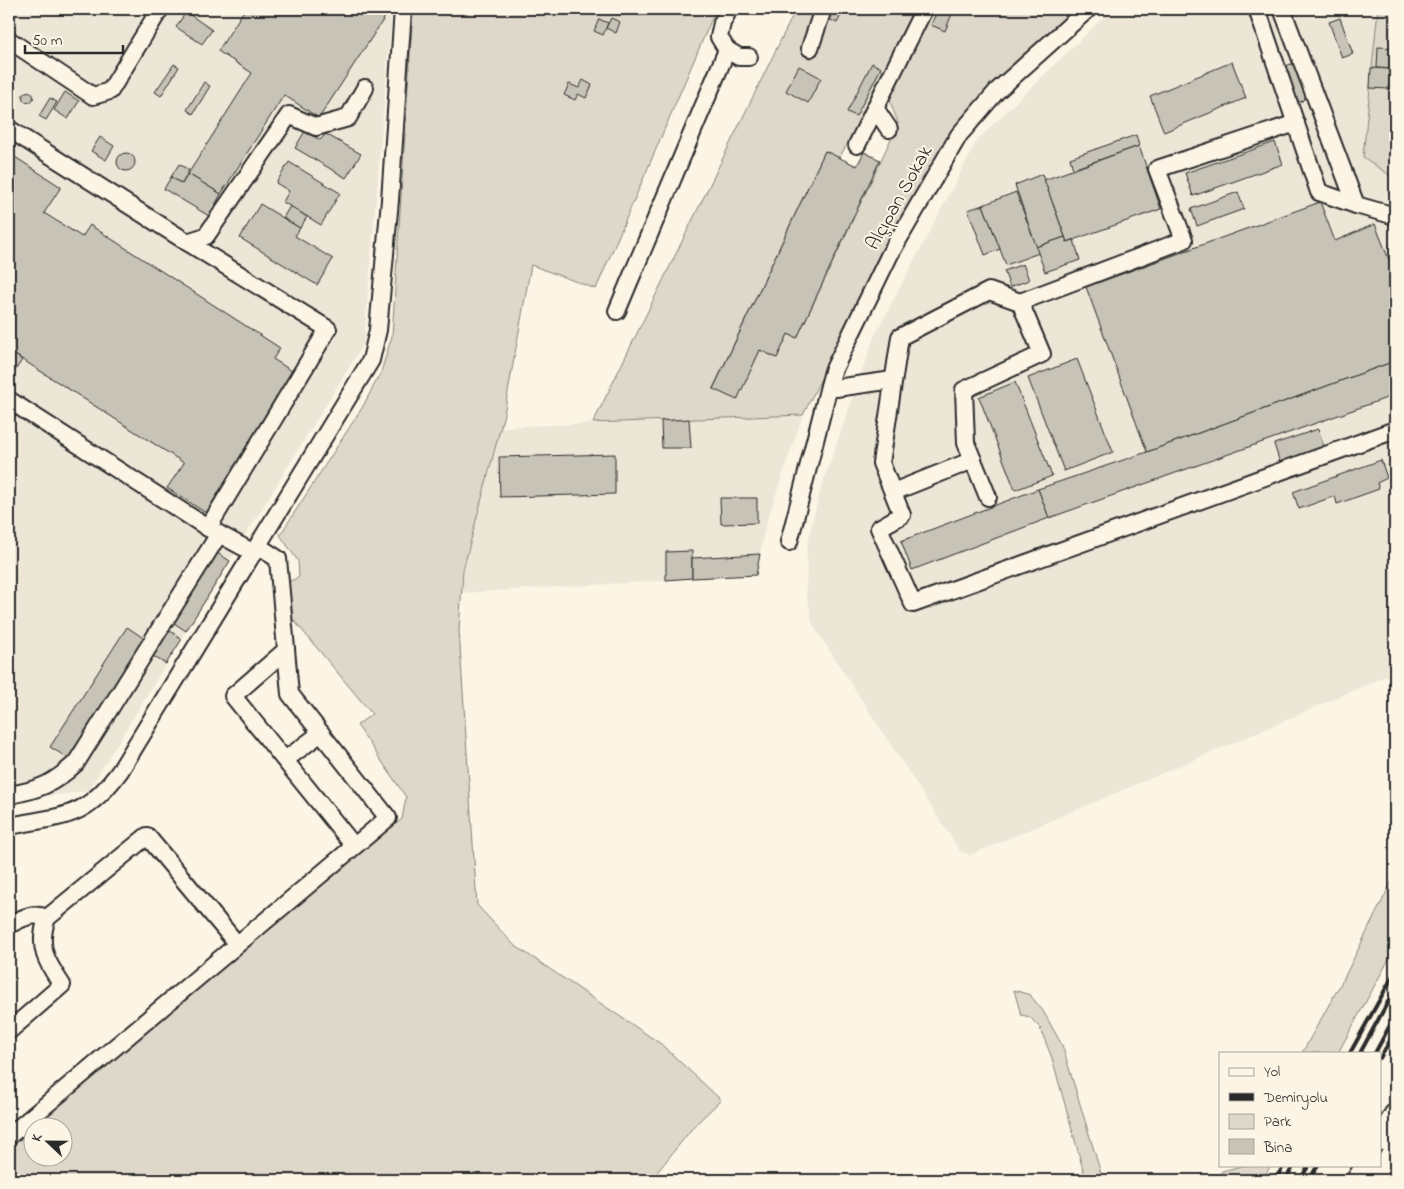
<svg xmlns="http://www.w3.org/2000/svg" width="1404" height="1189" font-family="'Indie Flower',sans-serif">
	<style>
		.built { fill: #ece6d7 }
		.green { fill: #ded8ca; stroke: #84827a; fill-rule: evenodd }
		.building { fill: #c8c3b7; stroke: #2b2b2b }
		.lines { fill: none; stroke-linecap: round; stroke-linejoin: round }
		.minor-casing { stroke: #2b2b2b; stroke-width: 20 }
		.major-casing { stroke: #2b2b2b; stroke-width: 24 }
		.minor { stroke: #fcf5e5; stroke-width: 16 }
		.major { stroke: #fcf5e5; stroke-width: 20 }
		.rail { stroke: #2b2b2b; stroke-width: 4 }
		.labels { text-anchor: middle; stroke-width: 4; stroke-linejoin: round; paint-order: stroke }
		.street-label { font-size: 20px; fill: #2b2b2b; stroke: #fcf5e5 }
	</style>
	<rect width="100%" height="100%" fill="#fcf5e5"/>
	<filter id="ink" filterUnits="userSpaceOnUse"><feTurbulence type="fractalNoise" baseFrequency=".02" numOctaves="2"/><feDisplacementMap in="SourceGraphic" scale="10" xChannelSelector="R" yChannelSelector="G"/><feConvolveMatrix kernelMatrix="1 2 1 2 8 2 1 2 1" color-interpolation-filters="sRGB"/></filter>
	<g filter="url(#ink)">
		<g class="built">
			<polygon points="9,9 392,9 364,343 88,791 9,801"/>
			<polygon points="1112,9 1378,9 1363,157 1395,179 1395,672 1236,742 970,855 960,851 813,625 806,593 807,546 819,494 874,337 978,139"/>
			<polygon points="803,415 765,527 756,575 461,593 463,570 500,427"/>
		</g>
		<g class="green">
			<path d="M413,9H716L596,289L531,265L504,414L463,570L459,630L477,905L514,945L661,1044L721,1100L694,1126L651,1180H9V1143L334,871L402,819L406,797L357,725L372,714L287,612L286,583L299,577L298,561L280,535L362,408L381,372L392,336ZM32,1126H62V1156H32Z"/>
			<path d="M796,9H815L813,28L804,55L811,59L829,9H916L870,106L839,158L825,151L713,388L737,399L760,350L777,358L788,334L797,338L898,124C896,114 890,107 890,96L933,9H1078L980,100L948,138L894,232L803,415L593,423Z"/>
			<polygon points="1378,9 1395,9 1395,179 1363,157"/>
			<polygon points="1395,875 1395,948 1338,1053 1302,1053 1345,976"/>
			<polygon points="1014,990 1030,995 1043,1011 1062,1045 1103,1180 1086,1180 1052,1058 1040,1028 1030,1017 1021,1015"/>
			<polygon points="1245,1165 1271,1165 1262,1180 1216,1180 1222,1171"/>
		</g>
		<g class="building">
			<polygon points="245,9 372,9 385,17 319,118 284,95 221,194 188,174 252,73 218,51"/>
			<polygon points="829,9 844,9 837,23 826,18"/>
			<polygon points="938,9 954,9 945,31 931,25"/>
			<polygon points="186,12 212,30 202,44 176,27"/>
			<polygon points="611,18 620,22 616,33 606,28"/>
			<polygon points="1340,18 1353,54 1342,58 1329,22"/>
			<polygon points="599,19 608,23 603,35 594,31"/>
			<polygon points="1378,47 1395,48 1395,69 1377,68"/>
			<polygon points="1232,62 1246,98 1164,132 1150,96"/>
			<polygon points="872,63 881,68 856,116 847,112"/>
			<polygon points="174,64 179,67 161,96 155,92"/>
			<polygon points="1291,64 1295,66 1306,97 1301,102 1297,100 1284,69 1285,66"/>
			<polygon points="799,66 821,78 808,103 786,91"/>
			<polygon points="1371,68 1390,69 1389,89 1370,88"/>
			<polygon points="9,74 14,81 9,88"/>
			<polygon points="583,80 592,85 586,98 578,94 575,100 564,95 569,84 579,88"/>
			<polygon points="204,82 210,86 193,114 187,110"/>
			<circle cx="28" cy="97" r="5.5"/>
			<polygon points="65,92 79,101 68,119 54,110"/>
			<polygon points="50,98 57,102 46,120 39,116"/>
			<polygon points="305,131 320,140 326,134 361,154 346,178 295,148"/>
			<polygon points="1136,135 1139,146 1073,169 1070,158"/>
			<polygon points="100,137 114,146 106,160 91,151"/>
			<polygon points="1275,142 1283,164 1193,196 1185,173"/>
			<polygon points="1139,146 1161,209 1067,242 1044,180"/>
			<polygon points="825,151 857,166 864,152 880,160 797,338 788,334 777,358 760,350 737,400 713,389"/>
			<circle cx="126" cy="162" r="9"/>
			<polygon points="9,153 61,187 44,213 82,237 90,225 280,348 273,359 295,373 206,513 167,488 184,463 9,351"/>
			<polygon points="289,162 340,193 321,225 283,202 289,191 276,183"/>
			<polygon points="179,164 189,170 182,184 171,177"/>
			<polygon points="188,174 221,194 209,216 164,189 171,177 182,184"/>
			<polygon points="1042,174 1065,237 1036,247 1015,185"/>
			<polygon points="1016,192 1039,253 1006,265 983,205"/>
			<polygon points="1238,192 1244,209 1197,226 1191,209"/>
			<polygon points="1320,202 1335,241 1375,224 1395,275 1395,361 1147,452 1086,287"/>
			<polygon points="260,204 300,228 295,236 333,259 317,285 240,238"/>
			<polygon points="983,205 1000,249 985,255 968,210"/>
			<polygon points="290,206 307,217 300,228 283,218"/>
			<polygon points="1065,237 1067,242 1074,240 1080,260 1045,272 1036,247"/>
			<polygon points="1023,264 1029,280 1010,287 1004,271"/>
			<polygon points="9,351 22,360 12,375 9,373"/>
			<polygon points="1077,359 1113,452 1064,471 1028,378"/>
			<polygon points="1395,361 1395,395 1049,518 1038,489 1147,452"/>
			<polygon points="1015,382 1052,476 1015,490 979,397"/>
			<polygon points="689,419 691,448 662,448 661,421"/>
			<polygon points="1318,429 1325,450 1281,466 1274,444"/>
			<polygon points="615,454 615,494 500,497 499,457"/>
			<polygon points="1381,460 1387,478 1377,483 1379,489 1337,504 1335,496 1299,509 1293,492"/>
			<polygon points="1038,489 1049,518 912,570 901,541"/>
			<polygon points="720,498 757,498 757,523 721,524"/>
			<polygon points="214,551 230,561 186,631 171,621"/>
			<polygon points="692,551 692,578 666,580 666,552"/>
			<polygon points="760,554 756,575 692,578 692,558"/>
			<polygon points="127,627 145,639 68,758 50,747"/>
			<polygon points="166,628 182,639 166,664 149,654"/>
		</g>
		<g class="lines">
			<defs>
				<g id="minor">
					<polyline points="1257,9 1319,192 1356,205 1395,216"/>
					<polyline points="1282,9 1356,205"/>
					<polyline points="9,40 93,96 110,91 160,9"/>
					<polyline points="810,48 823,9"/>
					<polyline points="727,50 739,57 749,57"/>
					<polyline points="875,108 889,129"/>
					<polyline points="9,129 187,242 206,236 289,115 316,127 348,118 365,88"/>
					<polyline points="857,145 924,9"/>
					<polyline points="187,242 328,329 208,528 254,553"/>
					<polyline points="1020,302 989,291 900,337 881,463 902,515 879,528 913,604 1395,430"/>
					<polyline points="617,311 727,50 719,37 722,23 729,9"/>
					<polyline points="893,380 836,388 829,386 833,371 890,254 959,135 997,91 1088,9"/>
					<polyline points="9,400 208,528"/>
					<polyline points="893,492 973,460"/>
					<polyline points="988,497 966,443 964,390 1042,354 1020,302 1184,240 1157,169 1296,123"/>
					<polyline points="789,542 829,386"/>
					<polyline points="286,650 233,696 354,846"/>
					<polyline points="285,760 321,733"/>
					<path d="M9,795C39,790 53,784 76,763L219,534"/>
					<path d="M9,826C64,815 84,820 120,771L371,360L378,330L390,200L403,9"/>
					<path d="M9,925C22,918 32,912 47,918"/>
					<path d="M9,1031L62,985C46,961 37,947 47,918L147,836L237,944"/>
					<polyline points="9,1136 388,818 290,694 278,559 258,546"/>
				</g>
				<g id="major">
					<polyline points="1380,1140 1395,1114"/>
					<polyline points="1357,1180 1366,1165"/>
					<polyline points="1376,1180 1395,1149"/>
				</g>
			</defs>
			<use href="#minor" class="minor-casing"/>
			<use href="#major" class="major-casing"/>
			<use href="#minor" class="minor"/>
			<use href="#major" class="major"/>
			<g class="rail">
				<polyline points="1350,1053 1395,972"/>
				<polyline points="1360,1053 1395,989"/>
				<polyline points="1375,1053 1395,1016"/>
				<polyline points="1380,1058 1395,1032"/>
				<polyline points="1275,1180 1284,1165"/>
				<polyline points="1285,1180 1294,1165"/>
				<polyline points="1300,1180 1309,1165"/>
				<polyline points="1309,1180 1318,1165"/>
			</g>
		</g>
	</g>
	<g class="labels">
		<g class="street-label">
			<text transform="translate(898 197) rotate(-61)" y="7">Alçıpan Sokak</text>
		</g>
	</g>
	<rect width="1404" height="1189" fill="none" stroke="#fcf5e5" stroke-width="30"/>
	<rect x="15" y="15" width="1374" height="1159" fill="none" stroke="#2b2b2b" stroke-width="2" filter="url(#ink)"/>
	<rect x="1219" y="1052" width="162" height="115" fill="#fcf5e5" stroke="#a8a49b"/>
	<rect x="1229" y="1068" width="25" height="8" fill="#fcf5e5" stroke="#a8a49b"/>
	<text x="1264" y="1076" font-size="15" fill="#2b2b2b">Yol</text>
	<rect x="1229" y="1093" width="25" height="8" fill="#2b2b2b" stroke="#a8a49b"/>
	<text x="1264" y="1102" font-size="15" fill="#2b2b2b">Demiryolu</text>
	<rect x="1229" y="1114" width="25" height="15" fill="#ded8ca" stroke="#a8a49b"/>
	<text x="1264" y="1126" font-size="15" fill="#2b2b2b">Park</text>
	<rect x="1229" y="1139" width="25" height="15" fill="#c8c3b7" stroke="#a8a49b"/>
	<text x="1264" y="1152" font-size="15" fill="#2b2b2b">Bina</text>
	<g transform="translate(48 1142) rotate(292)"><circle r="24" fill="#fcf5e5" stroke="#a8a49b"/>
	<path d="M0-4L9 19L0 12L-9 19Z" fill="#2b2b2b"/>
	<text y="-8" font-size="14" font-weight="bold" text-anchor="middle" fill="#2b2b2b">K</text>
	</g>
	<path d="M25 45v8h98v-8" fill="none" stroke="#2b2b2b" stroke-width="2.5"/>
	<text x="32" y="45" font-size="15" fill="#2b2b2b" stroke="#fcf5e5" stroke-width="4" paint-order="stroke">50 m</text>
</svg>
